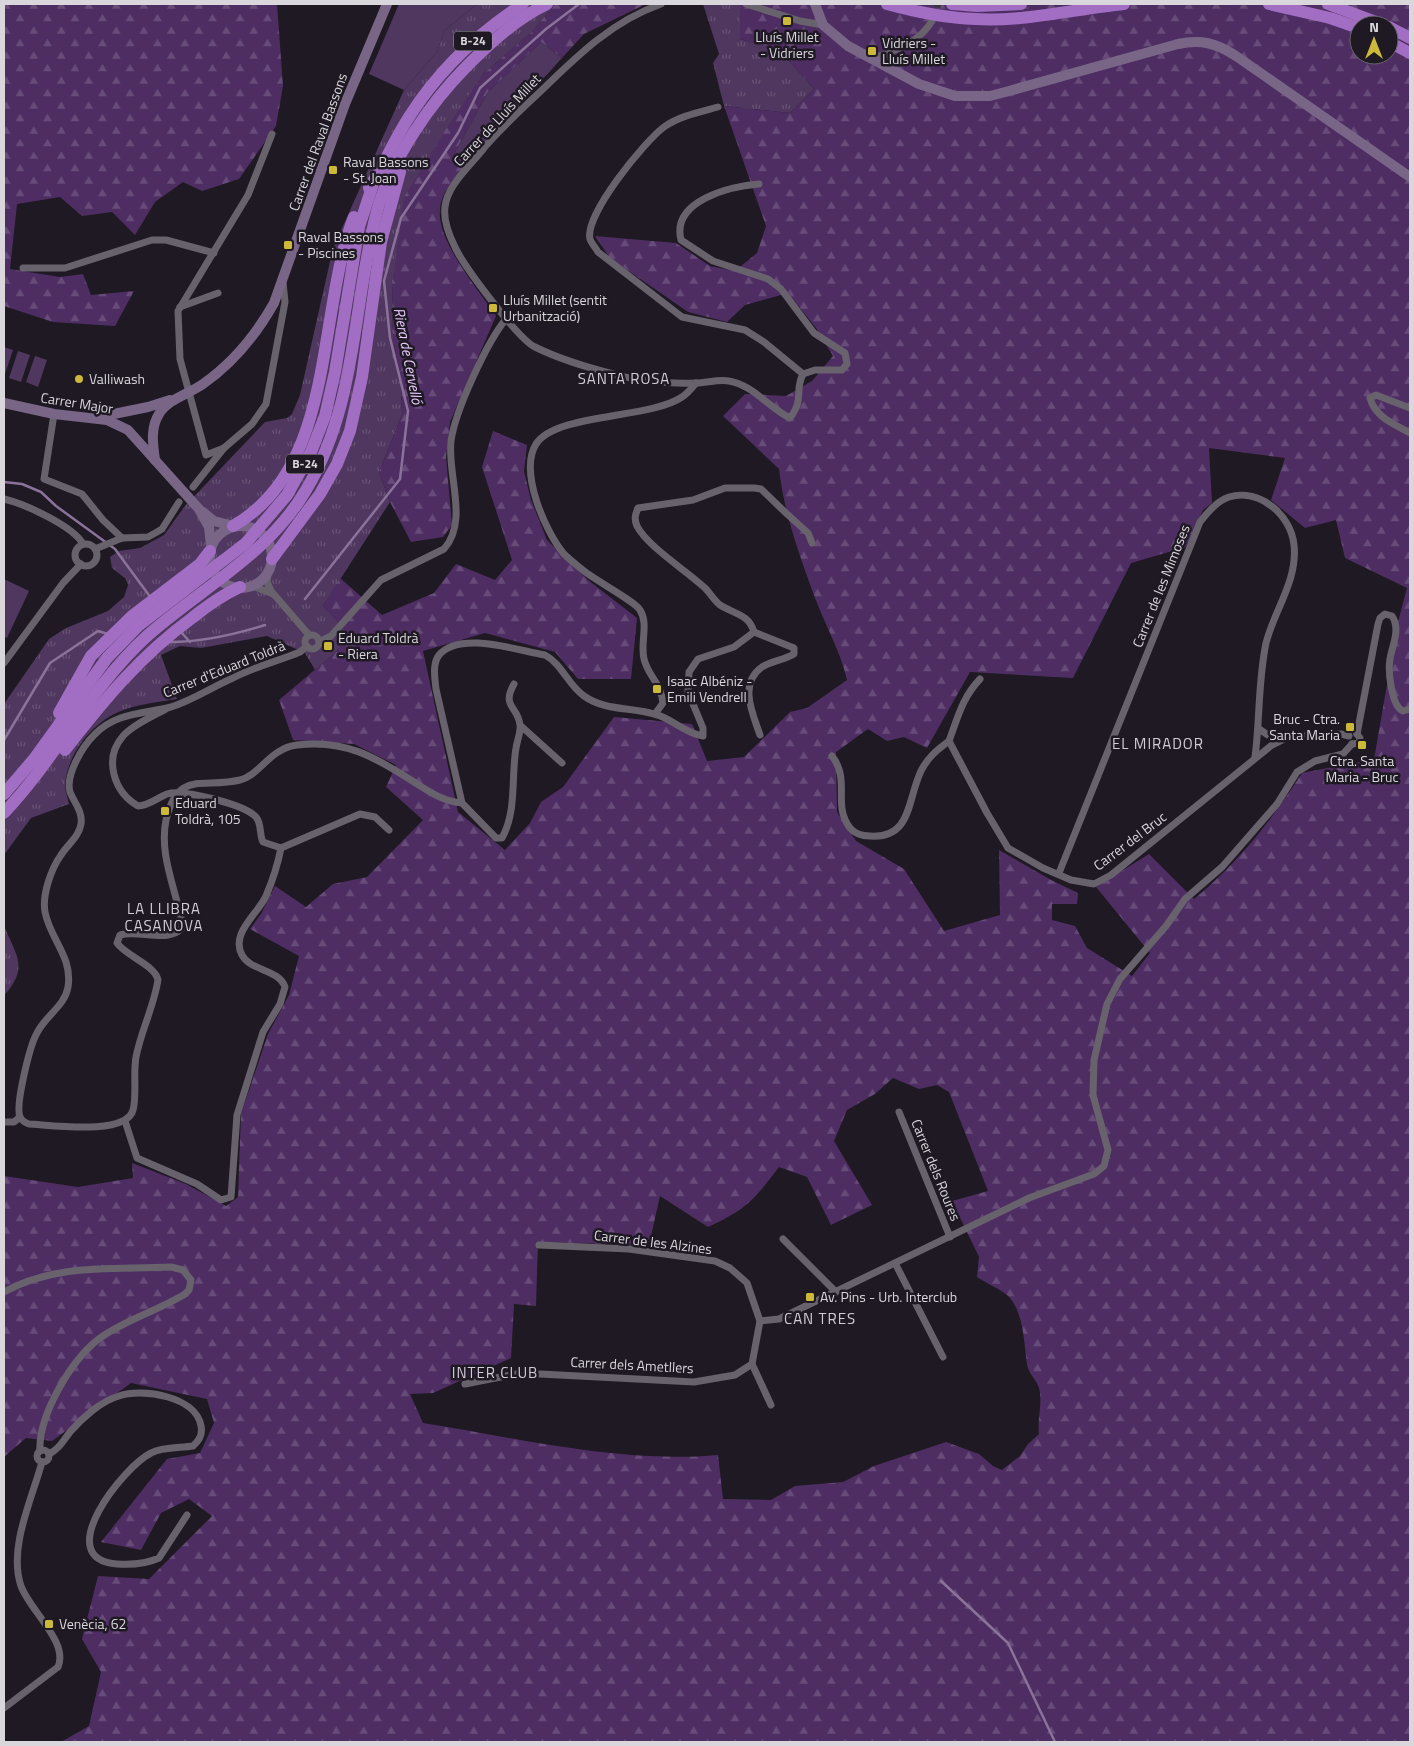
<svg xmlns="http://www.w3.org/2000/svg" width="1414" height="1746" font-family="'Titillium Web',sans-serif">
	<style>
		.grass { fill: url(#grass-tufts) }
		.forest { fill: url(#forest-firs); fill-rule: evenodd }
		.garden { fill: #4f375f }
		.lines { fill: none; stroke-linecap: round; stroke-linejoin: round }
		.stream { stroke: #8a729a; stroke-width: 2.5 }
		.street-tunnel { stroke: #3a353e; stroke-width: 7; stroke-dasharray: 7 3.5; stroke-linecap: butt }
		.street { stroke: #68626d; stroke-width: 7 }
		.secondary { stroke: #796687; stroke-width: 10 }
		.highway { stroke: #a16ec3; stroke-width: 12 }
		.poi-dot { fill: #ccb939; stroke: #1e1922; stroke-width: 2 }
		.labels { text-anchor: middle; stroke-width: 5; stroke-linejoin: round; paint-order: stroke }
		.shield { fill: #1e1922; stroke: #a19da4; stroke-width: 1 }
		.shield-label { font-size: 12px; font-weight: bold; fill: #d9d6dc }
		.poi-label { font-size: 14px; fill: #d9d6dc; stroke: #1e1922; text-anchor: start }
		.street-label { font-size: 14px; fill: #d9d6dc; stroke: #1e1922 }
		.water-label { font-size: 15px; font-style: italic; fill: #e6c9fc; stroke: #1e1922 }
		.neighbourhood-label { font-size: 15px; letter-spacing: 1px; fill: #d2cbd8; stroke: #1e1922 }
	</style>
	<defs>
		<pattern id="grass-tufts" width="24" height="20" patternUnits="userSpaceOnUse" patternTransform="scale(1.25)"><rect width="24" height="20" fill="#4f375f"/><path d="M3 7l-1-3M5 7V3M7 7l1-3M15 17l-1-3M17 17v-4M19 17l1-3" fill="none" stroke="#685375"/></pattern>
		<pattern id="forest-firs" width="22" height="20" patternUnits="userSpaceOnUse" patternTransform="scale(1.25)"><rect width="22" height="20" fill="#4e2d63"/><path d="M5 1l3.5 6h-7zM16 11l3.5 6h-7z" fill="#674b79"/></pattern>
	</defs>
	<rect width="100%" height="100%" fill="#1e1922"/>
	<g class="grass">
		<path d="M477,4H554L533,31L483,74L392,285L393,337L401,385L402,415L379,472L390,502L323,606L350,634L337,651L315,670L305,653L267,636L201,648L180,646L161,655L177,699C159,702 138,704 121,711C92,722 67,755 65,785C65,791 68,798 69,804L31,818L4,855V704L49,639L66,628L108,611L124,597L128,585L126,579L112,568L110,557L119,551L140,548L164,535L185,506L265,422L287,418L292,414L300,395L333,248L404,90L437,52L444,31Z"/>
		<polygon points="703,4 740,4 740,39 779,50 814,89 790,113 724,106 713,63 719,54"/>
		<path d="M4,926C17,957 29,967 4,996Z"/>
	</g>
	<g class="forest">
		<polygon points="4,4 277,4 283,86 276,126 239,179 202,191 183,182 155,202 135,235 112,212 82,216 60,197 17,204 10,269 60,277 83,274 91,295 134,291 115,326 53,322 4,306"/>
		<path d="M554,4H646L584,34L562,58L541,42L488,92L454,154L464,166C454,179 441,193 440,209C436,241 479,290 496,316L450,422L446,457L452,525L443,537L411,542L390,502L379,472L402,415L401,385L393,337L392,285L404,197L446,129L483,74L533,31Z"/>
		<path d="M740,4H1410V1742H61L89,1726L101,1672L82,1639L98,1576L149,1579L212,1516L189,1499L161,1513L141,1550L101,1542L167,1459L200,1453L214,1423L207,1399L131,1383L52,1441L26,1438L4,1457V1176L78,1187L133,1178L132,1163L186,1184L226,1206L238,1197L241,1114L268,1034L289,995L299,956L250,929L261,914L275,886L306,907L333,884L367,877L423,820L386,787L396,765L354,744L293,740L279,700L337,651L349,634L323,606L340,578L382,615L434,593L456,564L495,580L512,560L482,467L493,431L527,445L524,471L531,500L547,540L588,580L637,618L631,679H578L555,652L485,633L423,651L458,812L505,850L530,823L541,802L563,787L614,717L692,724L707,761L744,757L790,712L807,708L847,680C840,650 826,627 815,598C800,557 784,513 779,469L723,416L745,394L786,396L812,381L833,356L816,328L788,293L745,305L727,322L688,312L610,258L595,236L676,243L710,266L735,271L757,253L766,226L724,106L790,113L814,89L779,50L740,39ZM1359,25H1389V55H1359ZM1209,448L1285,458L1271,500L1305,528L1336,520L1345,558L1407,588L1398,622L1374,759L1302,773C1272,820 1237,864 1194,899L1149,854L1096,887L1150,953L1132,976L1087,948L1075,926L1052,920V904H1077L1078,893L1051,880L999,850L1000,915L944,931L904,869L856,841L837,812L836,752L868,729L887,741L904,737L927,748L970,672L1073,678L1131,563L1186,547L1203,510L1212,503ZM893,1078L919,1089L937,1085L949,1092L988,1191L952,1201L979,1257L977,1277C986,1283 998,1288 1007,1295C1024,1310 1024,1344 1027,1364C1028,1373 1036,1379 1039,1388C1043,1402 1037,1419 1039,1434L1028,1444L1020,1456L1002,1470L993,1466L979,1454L946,1442L874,1466L843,1482L795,1486L771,1500L723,1499L718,1455C621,1464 518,1438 423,1423L410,1394L433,1393L511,1358L514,1304L536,1306L538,1242L649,1245L660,1196L708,1227C747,1209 753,1201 779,1167L807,1177L831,1225L872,1205L834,1141L847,1110L875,1094Z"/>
	</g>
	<g class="garden">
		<polygon points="399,4 477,4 444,31 437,52 404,90 369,74"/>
		<polygon points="541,42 562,58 464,166 454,154 488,92"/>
		<polygon points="4,347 13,350 4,377"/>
		<polygon points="18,351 30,355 21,382 9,378"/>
		<polygon points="35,356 47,360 38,387 26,382"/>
		<polygon points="4,579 29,591 7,638 4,637"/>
	</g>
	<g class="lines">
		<g class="stream">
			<polyline points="4,482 22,484 41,492 56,506 115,549 151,598"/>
			<polyline points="305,599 400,479 408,411 390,338 384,281 401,218 458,133 480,88 546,29 579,4"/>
			<polyline points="181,632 190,642"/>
			<path d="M170,642C203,642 233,635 265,625"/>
			<polyline points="4,740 50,663 98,631 108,634"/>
			<polyline points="941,1581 1008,1643 1055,1742"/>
		</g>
		<polyline class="street-tunnel" points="933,17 938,4"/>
		<g class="street">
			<path d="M661,4C613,21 579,54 543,89C523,108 502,127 484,148C471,165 447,185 445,207C443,221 449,235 455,247C463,265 518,339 535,347C557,358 593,369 617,375C642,382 669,384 696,383C706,383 719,379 729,381C753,385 769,408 790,418C805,398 794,391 803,374"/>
			<polyline points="746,4 800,21 823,25"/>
			<path d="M872,59C895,50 918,44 932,21"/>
			<path d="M718,107C700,112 679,116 664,127C645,141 584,215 590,239C591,243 596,248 598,252L682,317L745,330L764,342L803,374"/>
			<path d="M759,184C730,186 671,201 681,240L713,261L768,279L781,289L814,333L845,353L847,364L842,370H815L803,374"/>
			<polyline points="23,268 65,268 152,240 166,240 214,253"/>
			<polyline points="180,307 218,293"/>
			<path d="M1410,408L1376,395L1370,398C1375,417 1394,424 1410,433"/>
			<polyline points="54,414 44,479 82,494 103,520 122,538"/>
			<polyline points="224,448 206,455 180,359 178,311 248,195 272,134"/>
			<polyline points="193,487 224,448 252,424 266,404 285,302 283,282"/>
			<path d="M4,499C25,504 73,526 83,544"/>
			<circle cx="86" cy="555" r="11"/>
			<polyline points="95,549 122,538 148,537 157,532 162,529 179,502"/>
			<polyline points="268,573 267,582 271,591 309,635"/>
			<polyline points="253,586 273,594"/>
			<path d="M754,632L794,648V654C784,660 771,661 762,667C738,684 753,714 760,735"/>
			<circle cx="312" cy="642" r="7"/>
			<path d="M319,642L331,636L381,580L444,549C469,521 447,475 451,441C455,411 487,342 506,319"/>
			<path d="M307,646L300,652C278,661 254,667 233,678C212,687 193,700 171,707C144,714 116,712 94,735C83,746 65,775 70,792C74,802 83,812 81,824C79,837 68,844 61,855C51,869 42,895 45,912C50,939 73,957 68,987C65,1006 45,1016 37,1033C30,1045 15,1105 20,1117C22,1121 26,1123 29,1124C51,1125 126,1136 133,1110C137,1097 133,1073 136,1057C141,1031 154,1006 158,980C155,965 126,956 117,943L120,935C138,929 168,944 182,928C183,921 180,913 178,906C171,877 160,850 166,820C178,769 203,789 240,780C259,776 270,748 297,745C345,739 375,757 414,782C428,791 444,802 462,803"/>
			<polyline points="4,663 63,583 81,564"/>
			<path d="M980,679C962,698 958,717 949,741L987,813L1008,848L1043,868L1071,880L1094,884L1111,875L1272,745L1288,737L1341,734L1349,736"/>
			<path d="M514,684C501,707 518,706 520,725C521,732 517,741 516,748C511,778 517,811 502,838H496L462,803L436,689C435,679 432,664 439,655C460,630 519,651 545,655C562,664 568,685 584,696C605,711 631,707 654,714C672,718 684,733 703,736V728L688,692L689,672L698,659L734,647L754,632C749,614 734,614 720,605C714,600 710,593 705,588C687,571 647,546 637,526C634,519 635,515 638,508L693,500L725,488H754L761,489L787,514L808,533L812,543"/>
			<path d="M166,709C152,717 134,724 123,736C103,759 114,792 138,806C148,806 157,798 167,794C182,789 244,804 256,817C262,824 259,834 263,842L281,848L360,814L375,817L389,830"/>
			<path d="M655,714L663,703C661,683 648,676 644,659C640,643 649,624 640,610C636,602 595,580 584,571C578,566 570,560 564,554C545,531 519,472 536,444C556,413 650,419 682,397C687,394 692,388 696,383"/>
			<polyline points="521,726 562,763"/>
			<polyline points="1259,729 1268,735 1286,737"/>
			<path d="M1357,734L1378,624L1380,618L1385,614L1392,616C1401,629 1392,646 1390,659C1388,670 1391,706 1403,711L1410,709"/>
			<polyline points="1352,744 1359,743 1360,738 1357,734"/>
			<path d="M832,756C851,780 832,805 850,828C855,834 863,836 870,836C912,839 907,800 921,771C928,757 937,750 949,741"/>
			<path d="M1059,873L1200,522C1208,512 1217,501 1229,497C1260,488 1291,515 1294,545C1298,580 1274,611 1266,643C1258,681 1260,719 1255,757"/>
			<polyline points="899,1112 950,1237"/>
			<path d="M125,1121L137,1158L197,1184L221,1200L231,1197L237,1115L263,1032L280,1004L285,987C279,969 250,971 242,955C230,933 258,914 266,896C272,882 278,863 281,848"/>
			<polyline points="4,1122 14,1122 20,1117"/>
			<polyline points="783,1239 836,1292"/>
			<polyline points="895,1263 943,1357"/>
			<path d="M4,1292C56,1263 113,1270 171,1267L183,1270L191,1280L189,1290L185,1294C159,1310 128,1319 103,1336C73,1355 38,1416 40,1451"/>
			<polyline points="760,1321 779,1319 1029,1198 1094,1174 1104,1166 1108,1150 1093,1095 1094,1060 1107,1004 1120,979 1166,926 1185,899 1222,867 1277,804 1297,772 1315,761 1343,754 1352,744"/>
			<polyline points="752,1364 771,1405"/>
			<polyline points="465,1384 521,1373 694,1382 735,1375 752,1364 760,1321 747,1283 730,1268 715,1261 629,1249 539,1245"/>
			<circle cx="43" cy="1456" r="6"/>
			<path d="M49,1454C59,1449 63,1441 70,1432C82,1418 101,1401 119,1396C142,1388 196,1396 201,1426C203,1435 199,1441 193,1446C180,1448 162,1447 151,1453C123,1467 50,1559 117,1564C132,1565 146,1564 159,1558L187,1515"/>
			<path d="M4,1708L58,1667C69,1642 30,1611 21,1586C8,1548 32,1499 42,1462"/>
		</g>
		<g class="secondary">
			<path d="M815,4L823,25L848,46L919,84L955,96H990L1009,91L1178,44C1201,39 1216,43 1236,56L1410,177"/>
			<polyline points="4,403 54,414 107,420 128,430 199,509 209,527 211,546"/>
			<polyline points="99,417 148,407 170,400"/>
			<path d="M155,460C153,445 150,428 159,414C168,399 189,394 203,384C233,363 256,335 274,303L345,104L387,4"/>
			<polyline points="203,512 214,521 233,526"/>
			<circle cx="241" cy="557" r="31"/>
		</g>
		<g class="highway">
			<path d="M887,4C916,12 945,18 975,19C1025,22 1075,9 1124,4"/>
			<polyline points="952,4 977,6 1021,4"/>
			<polyline points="1269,4 1330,18 1359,28"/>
			<polyline points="1328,4 1384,25"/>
			<polyline points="1389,27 1410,38"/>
			<polyline points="1389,42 1410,53"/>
			<path d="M369,188C384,165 394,140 409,117C438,71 477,34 523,4"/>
			<path d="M233,526C337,467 316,314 354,217"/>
			<polyline points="272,559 320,494 337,464 350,431 362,377 381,242 400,172"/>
			<polyline points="59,713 91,656 132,616 200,564 210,551"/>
			<path d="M65,750C104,700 140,656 192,618C207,606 222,595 240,587"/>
			<polyline points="4,794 34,759 107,658 138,626 246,543 287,495 311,452 325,416 335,372 359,227 374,181"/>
			<path d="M4,813C56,758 90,688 147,636C201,588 268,555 306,490C358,403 352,306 377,211C391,160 430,103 467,66C490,43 517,18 547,4"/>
		</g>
	</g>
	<g class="poi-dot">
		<rect x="782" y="16" width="10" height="10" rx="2.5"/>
		<rect x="867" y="46" width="10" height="10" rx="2.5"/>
		<rect x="328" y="165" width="10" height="10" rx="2.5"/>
		<rect x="283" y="240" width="10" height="10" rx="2.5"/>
		<rect x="488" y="303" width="10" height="10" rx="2.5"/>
		<circle cx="79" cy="379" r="5"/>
		<rect x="323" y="641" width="10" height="10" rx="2.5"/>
		<rect x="652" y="684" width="10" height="10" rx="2.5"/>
		<rect x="1345" y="722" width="10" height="10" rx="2.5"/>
		<rect x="1357" y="740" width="10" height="10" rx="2.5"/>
		<rect x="160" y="806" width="10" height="10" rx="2.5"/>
		<rect x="805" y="1292" width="10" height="10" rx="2.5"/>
		<rect x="44" y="1619" width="10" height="10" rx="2.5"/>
	</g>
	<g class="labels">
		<g class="shield">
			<rect x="454" y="31.5" width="38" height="19" rx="4"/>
			<rect x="286" y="454.5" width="38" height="19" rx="4"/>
		</g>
		<g class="shield-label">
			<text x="473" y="45">B-24</text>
			<text x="305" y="468">B-24</text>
		</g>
		<g class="poi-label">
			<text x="787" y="42" text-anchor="middle">Lluís Millet<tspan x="787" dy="16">- Vidriers</tspan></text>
			<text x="882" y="48">Vidriers -<tspan x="882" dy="16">Lluís Millet</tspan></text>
			<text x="343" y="167">Raval Bassons<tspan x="343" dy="16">- St. Joan</tspan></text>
			<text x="298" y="242">Raval Bassons<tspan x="298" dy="16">- Piscines</tspan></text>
			<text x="503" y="305">Lluís Millet (sentit<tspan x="503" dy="16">Urbanització)</tspan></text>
			<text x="89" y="384">Valliwash</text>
			<text x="338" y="643">Eduard Toldrà<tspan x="338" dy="16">- Riera</tspan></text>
			<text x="667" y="686">Isaac Albéniz -<tspan x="667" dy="16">Emili Vendrell</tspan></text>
			<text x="1340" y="724" text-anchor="end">Bruc - Ctra.<tspan x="1340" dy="16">Santa Maria</tspan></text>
			<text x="1362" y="766" text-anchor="middle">Ctra. Santa<tspan x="1362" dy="16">Maria - Bruc</tspan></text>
			<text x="175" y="808">Eduard<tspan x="175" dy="16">Toldrà, 105</tspan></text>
			<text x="820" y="1302">Av. Pins - Urb. Interclub</text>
			<text x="59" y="1629">Venècia, 62</text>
		</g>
		<g class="street-label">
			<text transform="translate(497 120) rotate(-47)" y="5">Carrer de Lluís Millet</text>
			<text transform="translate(318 142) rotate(-70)" y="5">Carrer del Raval Bassons</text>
			<text transform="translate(77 403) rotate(9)" y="5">Carrer Major</text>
			<text transform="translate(1161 586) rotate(-68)" y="5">Carrer de les Mimoses</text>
			<text transform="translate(224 669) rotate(-22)" y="5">Carrer d'Eduard Toldrà</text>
			<text transform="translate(1130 841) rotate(-37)" y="5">Carrer del Bruc</text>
			<text transform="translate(936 1170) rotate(68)" y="5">Carrer dels Roures</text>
			<text transform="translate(653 1242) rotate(7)" y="5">Carrer de les Alzines</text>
			<text transform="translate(632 1365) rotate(3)" y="5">Carrer dels Ametllers</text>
		</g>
		<g class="water-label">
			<text transform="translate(408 356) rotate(79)" y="5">Riera de Cervelló</text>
		</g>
		<g class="neighbourhood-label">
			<text x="624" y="384">SANTA ROSA</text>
			<text x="1158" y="749">EL MIRADOR</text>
			<text x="164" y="914">LA LLIBRA<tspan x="164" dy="17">CASANOVA</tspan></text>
			<text x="820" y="1324">CAN TRES</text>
			<text x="495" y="1378">INTER CLUB</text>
		</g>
	</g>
	<rect width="1414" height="1746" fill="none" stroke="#d9d6dc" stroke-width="10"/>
	<g transform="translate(1374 40)"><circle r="24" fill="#1e1922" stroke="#69656c"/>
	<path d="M0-4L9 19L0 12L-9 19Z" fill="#ccb939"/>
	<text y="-8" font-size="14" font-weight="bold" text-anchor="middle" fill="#d9d6dc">N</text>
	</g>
</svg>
